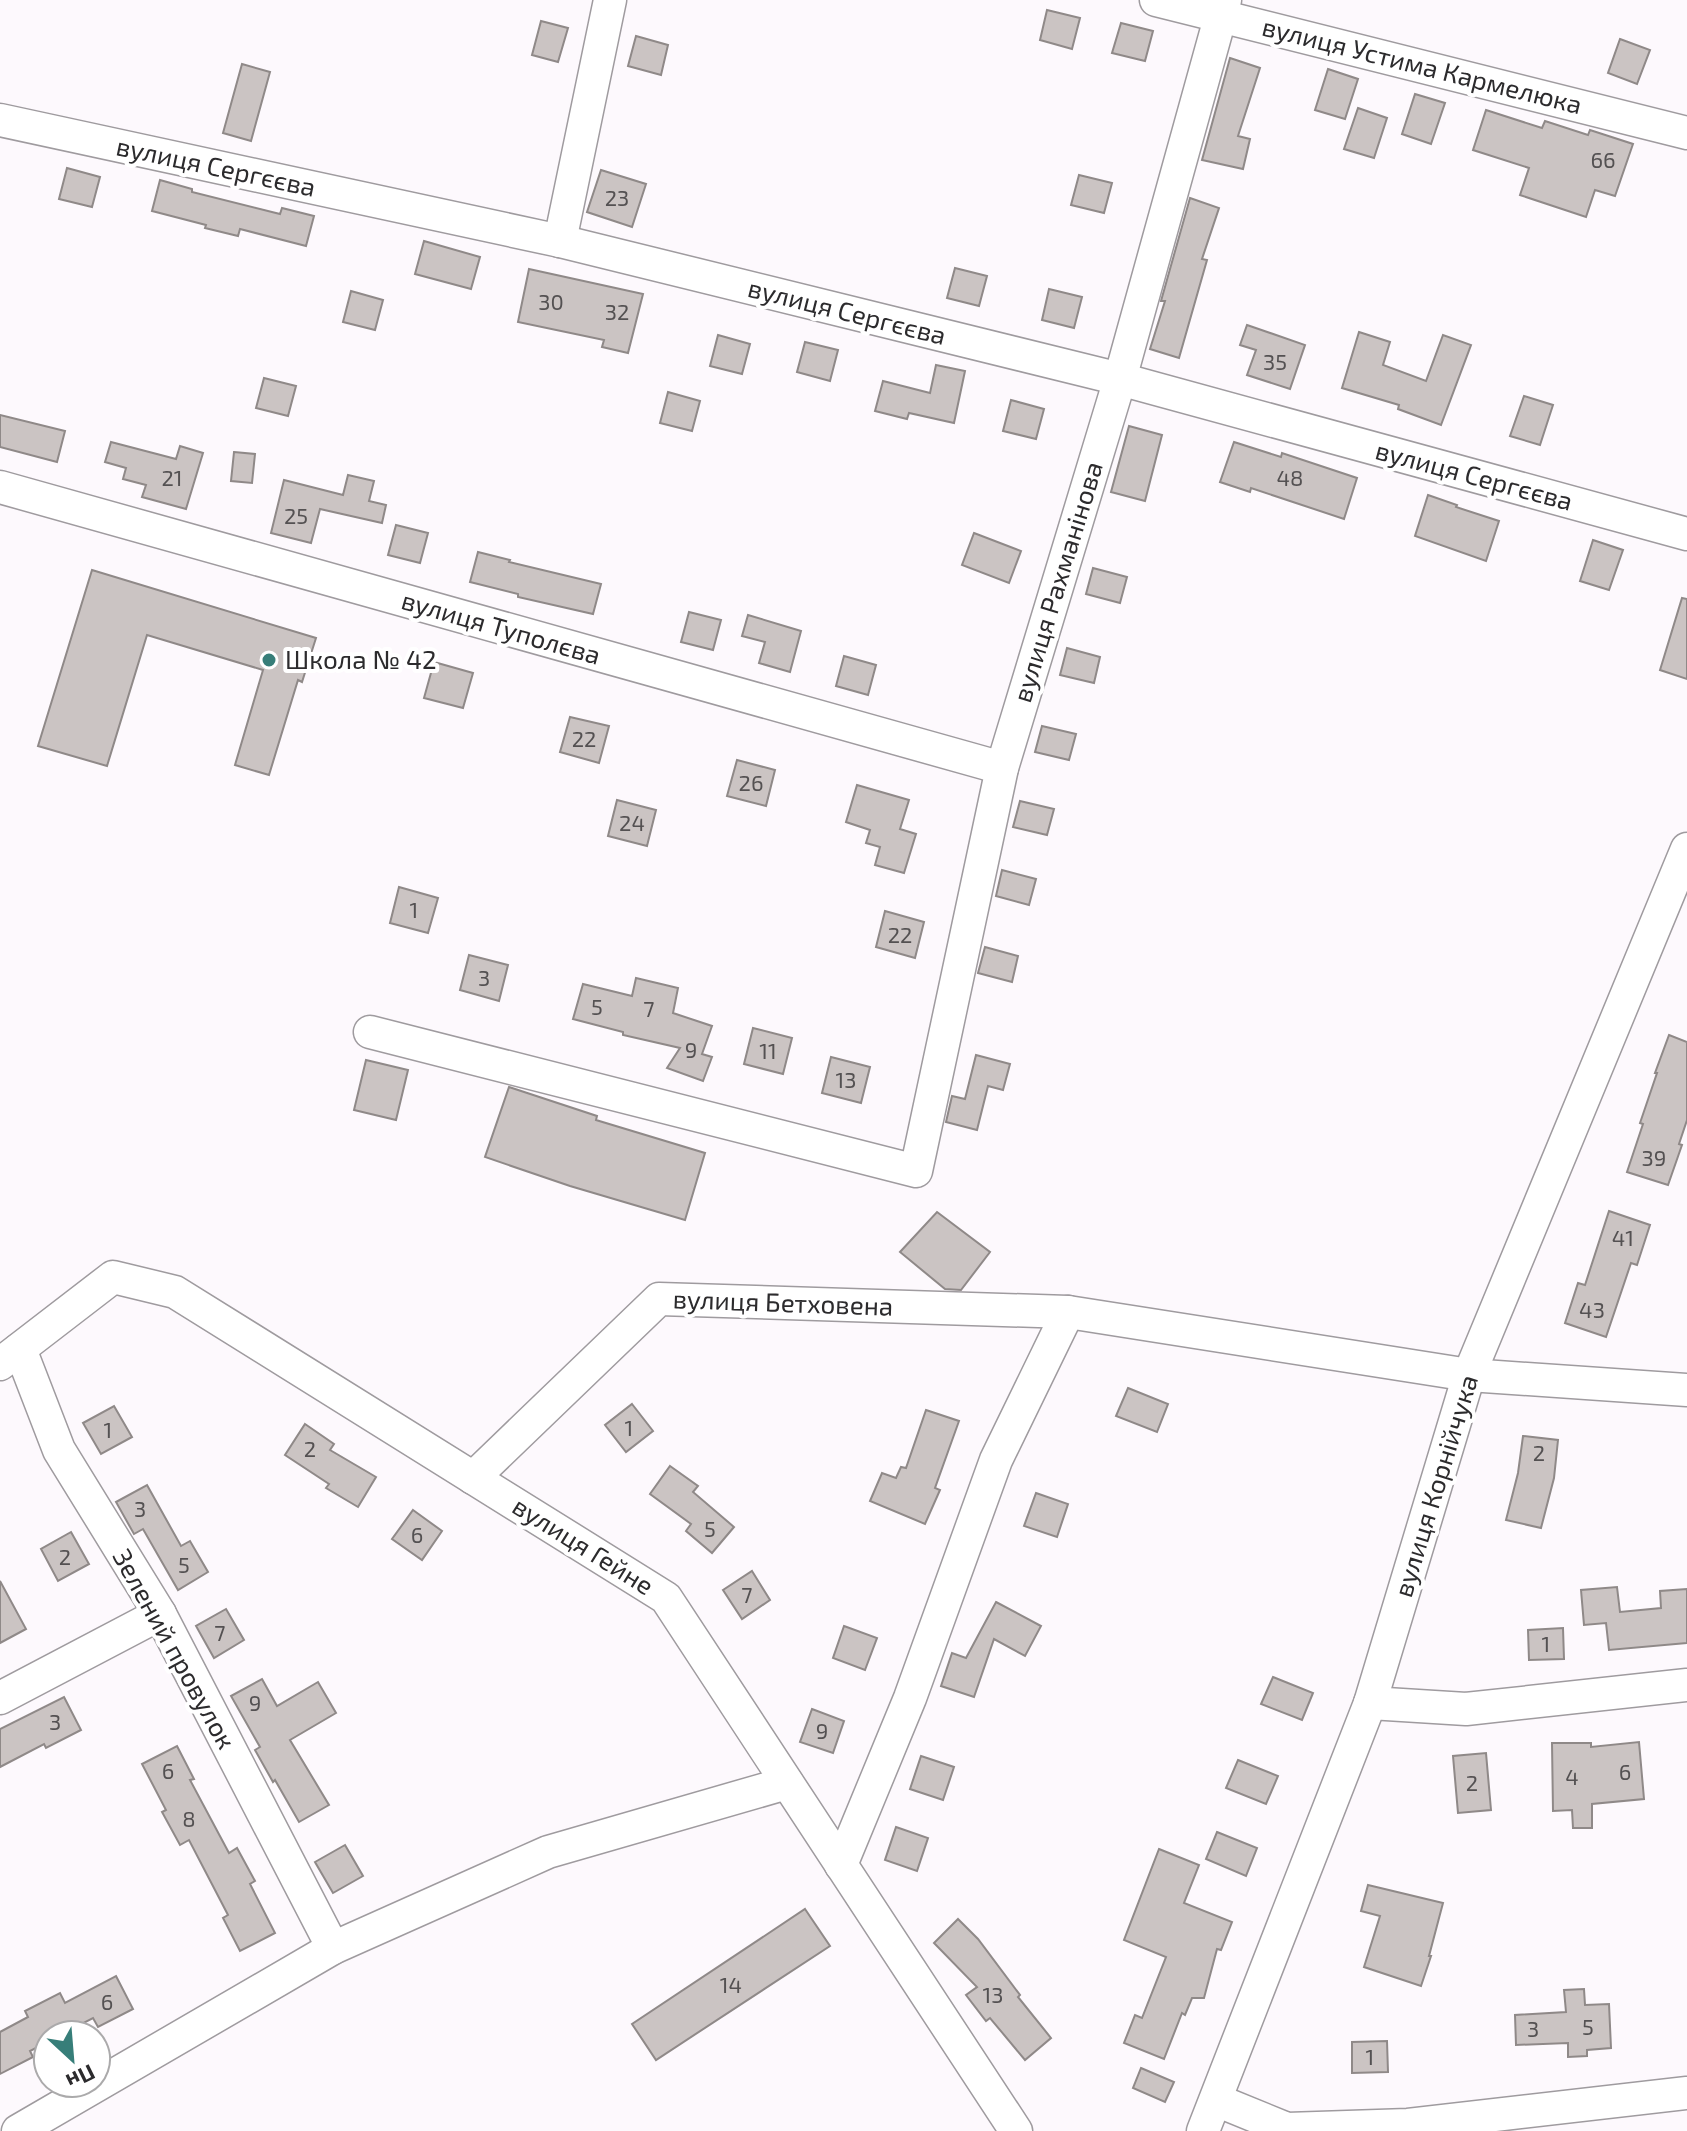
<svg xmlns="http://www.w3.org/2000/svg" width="1687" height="2131" font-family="'Exo 2',sans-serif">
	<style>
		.building { fill: #cbc4c3; stroke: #8f8988; stroke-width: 2 }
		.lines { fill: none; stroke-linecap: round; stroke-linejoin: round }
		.minor-casing { stroke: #9f9b9f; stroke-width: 35 }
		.minor { stroke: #fff; stroke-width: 32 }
		.poi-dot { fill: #377e79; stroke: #fff; stroke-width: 3 }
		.labels { text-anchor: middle; stroke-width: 8; stroke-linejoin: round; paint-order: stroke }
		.number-label { font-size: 22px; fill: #545152 }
		.street-label { font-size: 26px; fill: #2c2b2d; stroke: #fff }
		.poi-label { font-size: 26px; fill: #2c2b2d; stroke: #fff; text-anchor: start }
	</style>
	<rect width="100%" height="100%" fill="#fdf9fd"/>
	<g class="building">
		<polygon points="1047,10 1080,18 1072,49 1040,40"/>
		<polygon points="541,21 568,28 558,62 532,55"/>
		<polygon points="1121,23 1153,31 1145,61 1112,53"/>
		<polygon points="636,36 668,45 661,75 628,66"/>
		<polygon points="1620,39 1650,50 1637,84 1608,73"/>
		<polygon points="1230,58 1260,68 1238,136 1250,139 1243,169 1202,160"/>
		<polygon points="242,64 270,72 251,141 223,133"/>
		<polygon points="1328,69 1358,79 1345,119 1315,110"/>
		<polygon points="1415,94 1445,103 1431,144 1402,134"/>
		<polygon points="1358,108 1387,118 1374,158 1344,149"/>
		<polygon points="1486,110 1542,128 1545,121 1588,135 1590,130 1633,144 1615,196 1595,190 1586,217 1520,195 1529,168 1473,150"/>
		<polygon points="67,168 100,177 92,207 59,199"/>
		<polygon points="601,170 646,184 632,227 587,212"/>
		<polygon points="1079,175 1112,183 1104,213 1071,205"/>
		<polygon points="160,180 192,189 192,192 280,214 282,208 314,216 306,246 240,229 238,236 205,228 206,225 152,211"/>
		<polygon points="1190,198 1219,208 1202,259 1207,260 1179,358 1150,349 1165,301 1161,301"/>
		<polygon points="424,241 480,257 471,289 415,274"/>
		<polygon points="955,268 987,276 979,306 947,298"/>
		<polygon points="529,269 643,294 628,353 602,347 604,340 518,322"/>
		<polygon points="1049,289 1082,297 1074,328 1042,320"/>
		<polygon points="351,291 383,300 375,330 343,322"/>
		<polygon points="1247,325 1305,345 1290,389 1247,375 1256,350 1240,345"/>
		<polygon points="1359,332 1390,342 1383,365 1426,381 1443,335 1471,345 1441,425 1398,409 1399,405 1342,388"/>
		<polygon points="718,335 750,344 742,374 710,366"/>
		<polygon points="805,342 838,350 830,381 797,372"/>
		<polygon points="936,365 965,371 954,423 909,413 907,419 875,411 883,381 930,393"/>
		<polygon points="264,378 296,386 288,416 256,408"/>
		<polygon points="668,392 700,401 692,431 660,423"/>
		<polygon points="1524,396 1553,405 1540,445 1510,436"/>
		<polygon points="1011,400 1044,409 1036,439 1003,431"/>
		<polygon points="0,415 65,431 57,462 0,447"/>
		<polygon points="1129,426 1162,435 1145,501 1111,492"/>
		<polygon points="111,442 176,459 180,446 203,453 186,509 142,497 146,485 123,479 126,468 105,462"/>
		<polygon points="1234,442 1281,457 1282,453 1357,478 1344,519 1251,488 1250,492 1220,482"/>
		<polygon points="234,452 255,454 252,483 231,481"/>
		<polygon points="348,475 374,481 369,501 386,505 382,523 320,509 311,543 271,533 284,480 343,495"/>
		<polygon points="1428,495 1457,505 1456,507 1499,521 1486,561 1415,536"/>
		<polygon points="396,525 428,533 420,563 388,555"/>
		<polygon points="974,533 1021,551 1009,583 962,565"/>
		<polygon points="1593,540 1623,550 1609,590 1580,581"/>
		<polygon points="478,552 510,560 509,562 601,584 593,614 518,597 518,594 470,582"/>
		<polygon points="1093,568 1127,577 1120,603 1086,594"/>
		<polygon points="92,570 316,638 302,682 298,680 269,775 235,765 263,670 147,635 107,766 38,746"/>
		<polygon points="1682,598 1687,599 1687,679 1660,670"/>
		<polygon points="689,612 721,620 713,650 681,642"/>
		<polygon points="748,615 801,631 790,672 759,663 765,642 742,636"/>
		<polygon points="1067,648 1100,657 1094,683 1060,675"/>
		<polygon points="844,656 876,665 868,695 836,686"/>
		<polygon points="434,662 473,673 463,708 424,698"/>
		<polygon points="570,717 609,726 599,763 560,752"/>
		<polygon points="1042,726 1076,734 1069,760 1035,752"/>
		<polygon points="737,760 775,770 766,806 727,796"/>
		<polygon points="857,785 909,800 900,829 916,834 904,873 875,865 880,847 866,843 870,830 846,822"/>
		<polygon points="617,800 656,810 647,846 608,836"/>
		<polygon points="1020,801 1054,809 1047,835 1013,827"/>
		<polygon points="1002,870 1036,879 1029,905 996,896"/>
		<polygon points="399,887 438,898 428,933 390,923"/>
		<polygon points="885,911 924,922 915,958 876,947"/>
		<polygon points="985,947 1018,956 1012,982 978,973"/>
		<polygon points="469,955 508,965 499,1001 460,990"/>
		<polygon points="636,978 678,988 673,1013 712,1026 702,1054 712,1057 703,1081 667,1068 680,1048 623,1035 623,1032 573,1019 583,984 632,996"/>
		<polygon points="753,1028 792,1038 783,1074 744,1064"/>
		<polygon points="1669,1035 1687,1042 1687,1120 1679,1144 1682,1145 1668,1185 1627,1172 1643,1124 1640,1123 1657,1073 1655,1073"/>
		<polygon points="976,1055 1010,1064 1003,1090 988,1086 977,1130 946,1122 952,1096 965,1099"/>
		<polygon points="831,1057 870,1067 861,1103 822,1093"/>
		<polygon points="366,1060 408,1070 396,1120 354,1110"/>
		<polygon points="509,1087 597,1116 596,1120 705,1153 685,1220 570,1186 485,1157"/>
		<polygon points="1609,1211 1650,1225 1637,1265 1631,1263 1606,1337 1565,1323 1578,1283 1585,1285"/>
		<polygon points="937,1212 990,1252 961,1290 945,1289 900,1252"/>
		<polygon points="1128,1388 1168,1404 1157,1432 1116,1416"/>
		<polygon points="632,1404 653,1431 626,1452 605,1425"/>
		<polygon points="114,1406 132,1437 101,1454 83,1423"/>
		<polygon points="926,1410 959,1421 935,1488 940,1490 925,1524 870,1501 882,1473 896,1478 901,1467 906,1468"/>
		<polygon points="305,1424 334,1444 330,1450 376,1477 358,1507 326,1488 329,1484 285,1455"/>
		<polygon points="1523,1436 1558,1440 1554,1478 1541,1528 1506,1520 1518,1473"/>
		<polygon points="670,1466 698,1486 693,1492 734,1527 712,1553 686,1531 691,1524 650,1494"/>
		<polygon points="147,1485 181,1546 190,1541 208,1572 178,1590 143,1529 134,1534 116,1502"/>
		<polygon points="1036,1493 1068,1504 1057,1537 1024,1526"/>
		<polygon points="413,1510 442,1531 422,1560 392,1539"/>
		<polygon points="71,1532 89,1564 58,1581 41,1549"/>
		<polygon points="752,1571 770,1600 742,1619 723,1590"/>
		<polygon points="0,1581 26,1629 0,1643"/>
		<polygon points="1617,1587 1620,1612 1661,1608 1660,1591 1687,1589 1687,1643 1609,1650 1606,1623 1584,1625 1581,1590"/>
		<polygon points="996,1602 1041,1626 1025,1656 994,1639 974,1697 941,1686 952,1653 966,1658"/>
		<polygon points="226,1609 244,1640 214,1658 196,1626"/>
		<polygon points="844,1626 877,1638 865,1670 833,1658"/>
		<polygon points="1563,1628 1564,1659 1529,1660 1528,1630"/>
		<polygon points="1273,1677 1313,1693 1302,1720 1261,1704"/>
		<polygon points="262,1679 277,1706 318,1682 336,1713 290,1740 329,1805 299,1822 275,1780 273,1782 255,1750 260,1747 231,1696"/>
		<polygon points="64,1697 81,1730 46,1748 44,1744 0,1767 0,1729"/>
		<polygon points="812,1709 844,1721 833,1753 800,1742"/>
		<polygon points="1639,1742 1644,1799 1592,1804 1592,1828 1573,1828 1572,1810 1553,1811 1552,1743 1591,1743 1591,1747"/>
		<polygon points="177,1746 194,1779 190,1780 229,1853 237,1848 255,1881 250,1884 275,1933 240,1951 223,1918 228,1915 189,1840 180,1845 162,1812 166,1810 142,1764"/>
		<polygon points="1486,1753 1491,1810 1458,1813 1453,1756"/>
		<polygon points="921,1756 954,1767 943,1800 910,1789"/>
		<polygon points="1238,1760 1278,1776 1266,1804 1226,1788"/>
		<polygon points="896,1827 928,1838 917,1871 885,1860"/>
		<polygon points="1217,1832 1257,1848 1246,1876 1206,1859"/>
		<polygon points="345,1845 363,1876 333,1893 315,1862"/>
		<polygon points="1159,1849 1199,1865 1184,1903 1232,1922 1221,1950 1217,1949 1204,1998 1192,1998 1185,2015 1182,2013 1164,2059 1124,2043 1135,2015 1142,2018 1166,1957 1124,1940"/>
		<polygon points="1368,1885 1443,1903 1429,1956 1431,1956 1421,1986 1364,1967 1380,1916 1361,1911"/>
		<polygon points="805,1909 830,1946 656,2060 632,2024"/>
		<polygon points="958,1919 978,1939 1020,1995 1018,1997 1051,2038 1025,2060 990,2018 986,2021 966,1995 977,1987 934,1943"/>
		<polygon points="116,1976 133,2009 98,2027 93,2018 60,2035 48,2035 48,2042 30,2051 33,2057 0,2074 0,2032 28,2017 25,2011 60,1993 65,2003"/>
		<polygon points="1584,1989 1585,2005 1609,2004 1611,2048 1587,2050 1587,2056 1568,2057 1568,2043 1516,2045 1515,2015 1566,2012 1564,1990"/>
		<polygon points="1387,2041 1388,2072 1352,2073 1352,2042"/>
		<polygon points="1141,2068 1174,2082 1165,2102 1133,2088"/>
	</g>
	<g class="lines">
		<defs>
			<g id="minor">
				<polyline points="1156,0 1687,133"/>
				<polyline points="0,120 560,241 1120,379 1687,534"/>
				<polyline points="560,241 610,0"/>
				<polyline points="0,487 1002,768"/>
				<polyline points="370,1032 916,1171 1002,768 1120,379 1225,0"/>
				<polyline points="20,1349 59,1450 160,1614 333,1948"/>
				<polyline points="0,1364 113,1277 175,1292 666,1598 1016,2131"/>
				<polyline points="473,1478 659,1299 1068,1312 1469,1375 1687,1390"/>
				<polyline points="0,1698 160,1614"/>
				<polyline points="1370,1703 1466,1709 1687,1685"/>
				<polyline points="841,1865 910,1698 996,1460 1068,1312"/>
				<polyline points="1216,2100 1287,2129 1408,2125 1687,2093"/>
				<polyline points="18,2131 333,1948 548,1852 787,1783"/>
				<polyline points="1203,2131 1370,1703 1469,1375 1687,849"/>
			</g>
		</defs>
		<use href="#minor" class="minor-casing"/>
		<use href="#minor" class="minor"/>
	</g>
	<circle class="poi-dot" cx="269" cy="660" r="8"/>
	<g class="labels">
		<g class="number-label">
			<text x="1603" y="168">66</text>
			<text x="617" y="206">23</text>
			<text x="551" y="310">30</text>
			<text x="617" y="320">32</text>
			<text x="1275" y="370">35</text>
			<text x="172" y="486">21</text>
			<text x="1290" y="486">48</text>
			<text x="296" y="524">25</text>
			<text x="584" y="747">22</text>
			<text x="751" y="791">26</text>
			<text x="632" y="831">24</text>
			<text x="414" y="918">1</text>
			<text x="900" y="943">22</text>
			<text x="484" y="986">3</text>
			<text x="597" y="1015">5</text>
			<text x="649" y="1017">7</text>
			<text x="691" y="1058">9</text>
			<text x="768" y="1059">11</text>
			<text x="846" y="1088">13</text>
			<text x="1654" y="1166">39</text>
			<text x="1623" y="1246">41</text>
			<text x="1592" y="1318">43</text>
			<text x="629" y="1436">1</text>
			<text x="108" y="1438">1</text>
			<text x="310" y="1457">2</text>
			<text x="1539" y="1461">2</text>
			<text x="140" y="1517">3</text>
			<text x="710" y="1537">5</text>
			<text x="417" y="1543">6</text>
			<text x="65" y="1565">2</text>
			<text x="184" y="1573">5</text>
			<text x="747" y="1603">7</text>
			<text x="220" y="1641">7</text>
			<text x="1546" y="1652">1</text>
			<text x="255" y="1711">9</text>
			<text x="55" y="1730">3</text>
			<text x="822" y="1739">9</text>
			<text x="168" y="1779">6</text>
			<text x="1625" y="1780">6</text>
			<text x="1572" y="1785">4</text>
			<text x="1472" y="1791">2</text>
			<text x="189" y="1827">8</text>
			<text x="731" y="1993">14</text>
			<text x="993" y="2003">13</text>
			<text x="107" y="2010">6</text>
			<text x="1588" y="2035">5</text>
			<text x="1533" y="2037">3</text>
			<text x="1370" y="2065">1</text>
		</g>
		<g class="street-label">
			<text transform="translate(1422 66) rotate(14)" y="9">вулиця Устима Кармелюка</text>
			<text transform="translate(216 167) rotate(12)" y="9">вулиця Сергєєва</text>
			<text transform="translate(847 312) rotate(14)" y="9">вулиця Сергєєва</text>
			<text transform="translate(1474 476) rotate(15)" y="9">вулиця Сергєєва</text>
			<text transform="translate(1058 582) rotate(-73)" y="9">вулиця Рахманінова</text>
			<text transform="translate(501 628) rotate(16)" y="9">вулиця Туполєва</text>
			<text transform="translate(783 1303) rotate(2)" y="9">вулиця Бетховена</text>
			<text transform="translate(1436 1486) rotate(-73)" y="9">вулиця Корнійчука</text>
			<text transform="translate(583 1546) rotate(32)" y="9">вулиця Гейне</text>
			<text transform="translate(174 1649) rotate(61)" y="9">Зелений провулок</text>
		</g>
		<g class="poi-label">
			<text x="285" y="669">Школа № 42</text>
		</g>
	</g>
	<g transform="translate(72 2059) rotate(154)"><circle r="38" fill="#ffffff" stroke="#abaaab" stroke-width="2"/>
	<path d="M0-6L14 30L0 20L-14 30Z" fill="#377e79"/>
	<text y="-12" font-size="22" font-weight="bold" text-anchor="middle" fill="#2c2b2d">Пн</text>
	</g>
</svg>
